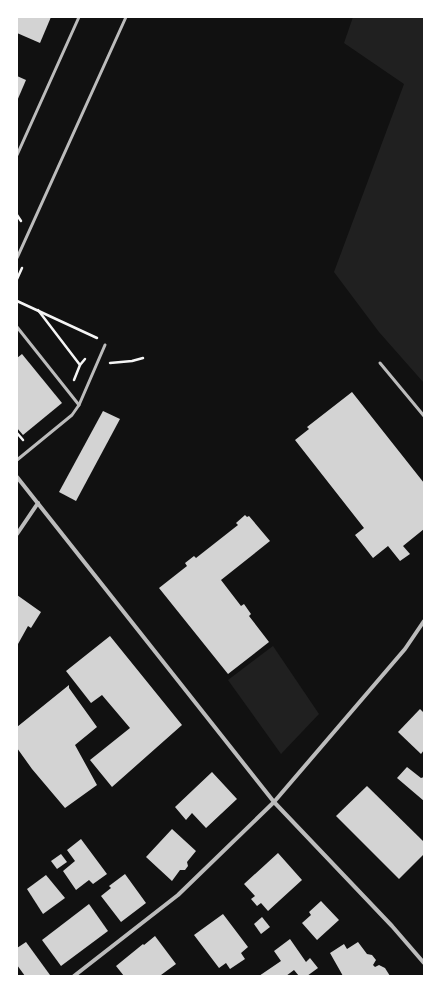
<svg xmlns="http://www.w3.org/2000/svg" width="441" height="993" font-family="'Fira Sans',sans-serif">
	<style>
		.green { fill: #202020 }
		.building { fill: #d3d3d3 }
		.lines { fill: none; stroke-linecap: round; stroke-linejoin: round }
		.path { stroke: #f5f5f5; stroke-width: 2.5 }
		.service { stroke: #bcbcbc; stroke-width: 3 }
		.minor { stroke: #bcbcbc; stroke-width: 4 }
	</style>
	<rect width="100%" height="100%" fill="#111"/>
	<g class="green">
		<polygon points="353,17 424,17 424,383 379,332 334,272 404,84 344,43"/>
		<polygon points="273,646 319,714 281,754 228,680"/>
	</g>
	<g class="building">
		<polygon points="17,17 51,17 40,43 17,33"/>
		<polygon points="17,76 26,80 17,101"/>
		<polygon points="22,354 62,403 23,435 17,428 17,358"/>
		<polygon points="352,392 424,483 424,529 403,546 410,554 400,561 388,546 373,558 355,535 364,528 295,440 309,429 307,427"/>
		<polygon points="103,411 120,419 76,501 59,492"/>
		<polygon points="245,515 247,517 249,516 270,541 221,580 241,606 244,604 251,614 249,616 269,642 228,674 159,588 187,566 185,563 194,556 196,558 238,525 236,523"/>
		<polygon points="17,595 41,612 31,628 28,626 18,644 17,644"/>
		<polygon points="110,636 182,725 112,787 90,760 130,728 102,695 91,703 66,671"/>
		<polygon points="69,685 69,688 97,727 75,745 97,785 65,808 32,769 17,748 17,727"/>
		<polygon points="420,709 424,713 424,750 421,754 398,732"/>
		<polygon points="407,767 421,778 424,777 424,801 397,778"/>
		<polygon points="212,772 237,799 206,828 192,813 186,820 175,807"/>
		<polygon points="367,786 424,842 424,854 399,879 336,816"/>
		<polygon points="172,829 196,851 187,862 188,866 185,870 180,870 172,881 146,857"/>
		<polygon points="81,839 107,874 93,884 89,880 76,890 63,871 75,861 67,850"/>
		<polygon points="278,853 302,880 268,911 261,903 257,906 251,899 255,896 244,884"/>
		<polygon points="61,854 67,862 57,869 51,861"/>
		<polygon points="125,874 146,903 121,922 101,896 111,888 109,886"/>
		<polygon points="46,875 65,898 43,914 27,889"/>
		<polygon points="321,901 339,920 317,940 302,923 311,915 309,912"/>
		<polygon points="89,904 108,931 61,966 42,940"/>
		<polygon points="223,914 248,947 241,953 245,959 230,969 226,963 219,968 194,935"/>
		<polygon points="262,917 270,927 261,934 254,924"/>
		<polygon points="155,936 176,964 161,975 162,976 124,976 116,966 143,944 144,945"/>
		<polygon points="290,939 306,962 310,958 318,968 307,976 299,976 294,970 286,976 259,976 281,961 274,951"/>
		<polygon points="26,942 50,975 49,976 25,976 17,965 17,948"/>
		<polygon points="358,942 367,954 372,955 376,960 373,965 375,967 379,965 385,968 390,976 343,976 330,953 344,944 347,949"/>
	</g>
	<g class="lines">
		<g class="path">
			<polyline points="17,215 21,221"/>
			<polyline points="17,279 22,268"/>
			<polyline points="17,301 97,338"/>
			<polyline points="38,310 80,365"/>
			<polyline points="110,363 132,361 143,358"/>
			<polyline points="74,380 80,365 85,359"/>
			<polyline points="17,433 23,440"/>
		</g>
		<g class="service">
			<polyline points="17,155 79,17"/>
			<polyline points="17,258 126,17"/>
			<polyline points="17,327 79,405"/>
			<polyline points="380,363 424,416"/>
			<polyline points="17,460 72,415 79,405 105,345"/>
		</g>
		<g class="minor">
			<polyline points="17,477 274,802 392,926 424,963"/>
			<polyline points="17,534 38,503"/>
			<polyline points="74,976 178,895 274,802 405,649 424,621"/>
		</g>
	</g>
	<rect width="441" height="993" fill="none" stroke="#ffffff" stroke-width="36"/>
</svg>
